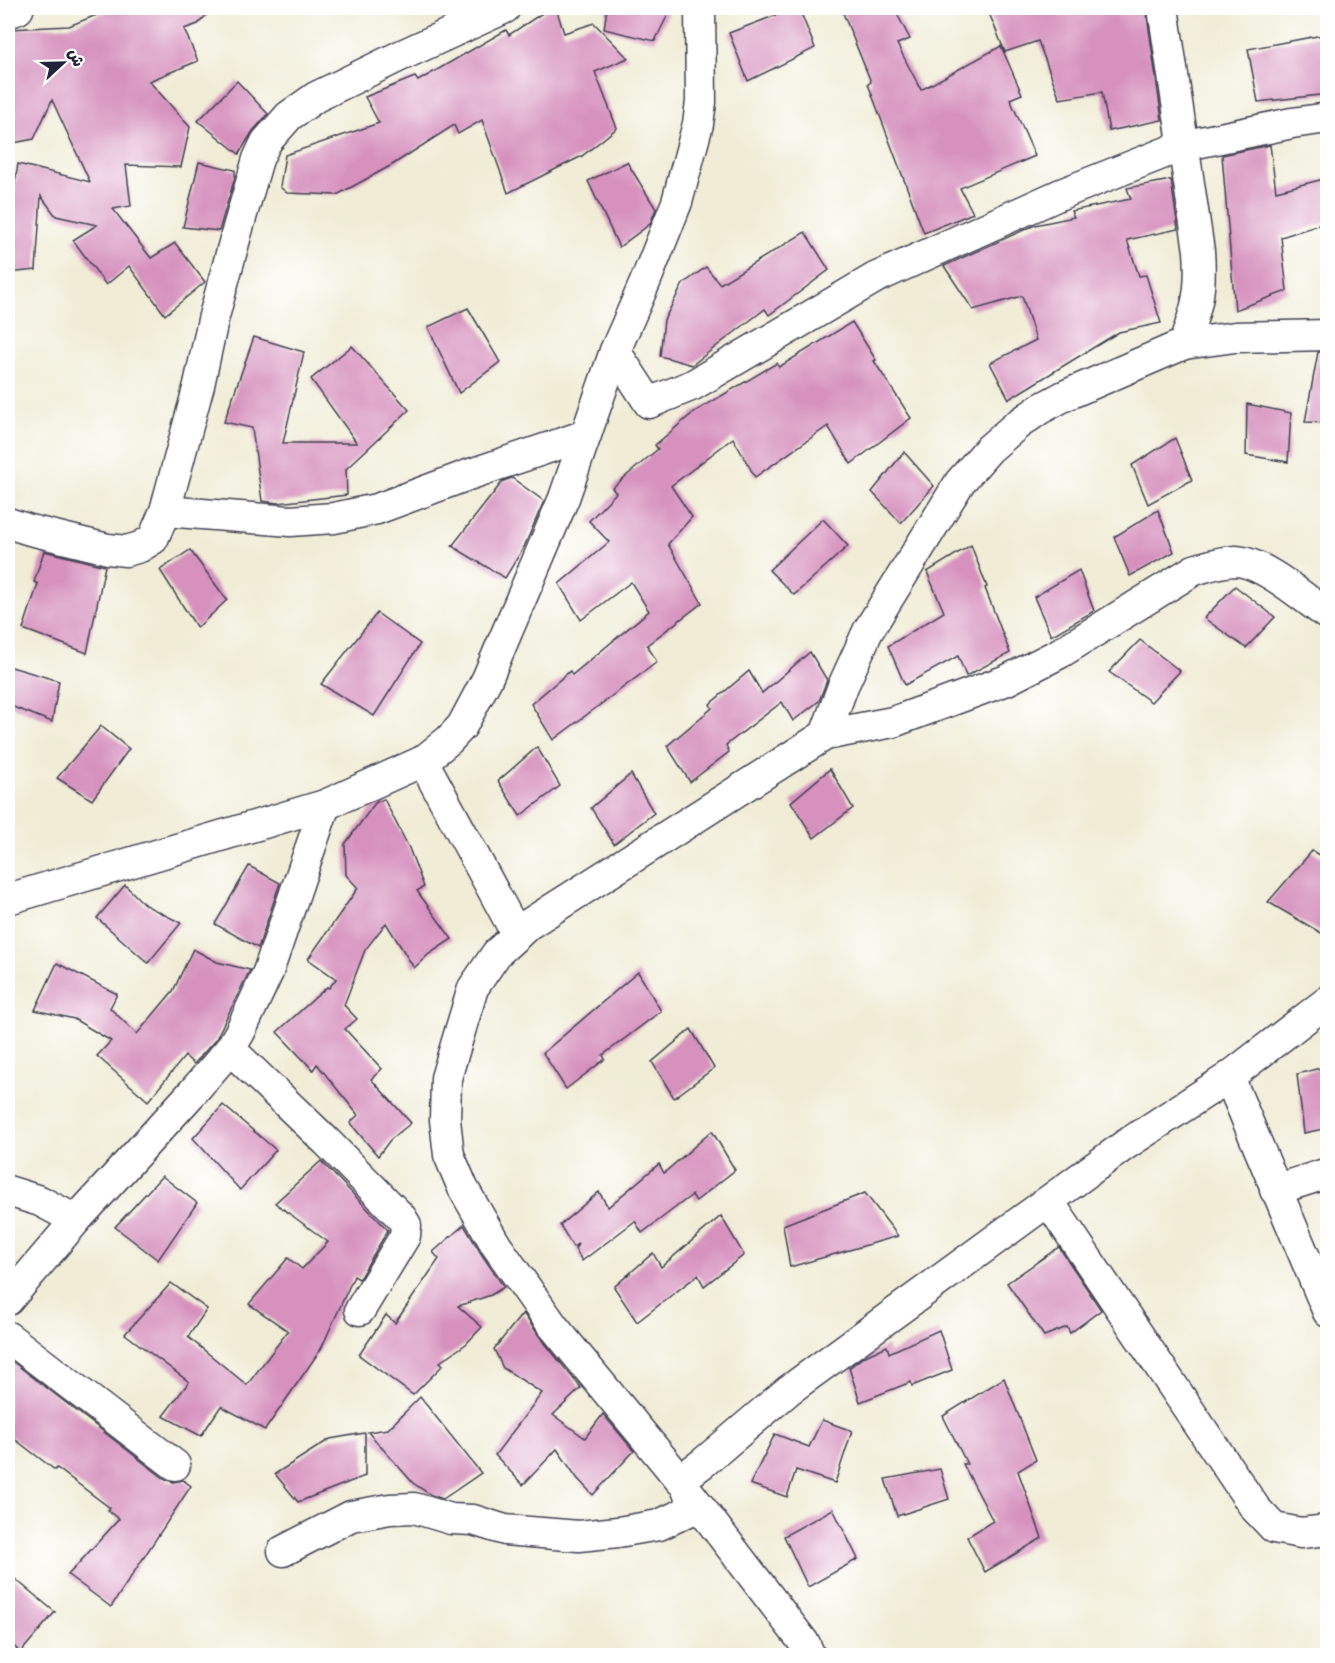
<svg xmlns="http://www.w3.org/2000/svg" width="1335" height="1663" font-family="Mali,'Playpen Sans Arabic',sans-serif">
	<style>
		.building { fill: #d691bd }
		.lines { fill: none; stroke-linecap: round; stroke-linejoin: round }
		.minor-casing { stroke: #414052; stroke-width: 33 }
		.major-casing { stroke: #414052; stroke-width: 36 }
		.minor { stroke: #fff; stroke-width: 30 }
		.major { stroke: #fff; stroke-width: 33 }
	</style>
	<rect width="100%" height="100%" fill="#fff"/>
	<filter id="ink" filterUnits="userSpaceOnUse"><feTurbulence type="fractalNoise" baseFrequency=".0167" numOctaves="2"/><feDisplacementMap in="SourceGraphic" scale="12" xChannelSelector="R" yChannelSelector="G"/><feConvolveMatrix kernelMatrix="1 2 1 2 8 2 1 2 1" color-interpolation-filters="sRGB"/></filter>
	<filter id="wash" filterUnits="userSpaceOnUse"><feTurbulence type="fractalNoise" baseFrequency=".008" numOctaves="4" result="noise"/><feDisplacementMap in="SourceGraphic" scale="24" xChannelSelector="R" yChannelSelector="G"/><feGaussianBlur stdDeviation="1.35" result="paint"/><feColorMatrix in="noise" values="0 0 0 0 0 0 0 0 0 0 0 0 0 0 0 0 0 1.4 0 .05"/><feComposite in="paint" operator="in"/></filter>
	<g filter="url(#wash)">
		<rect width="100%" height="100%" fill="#f0ecd5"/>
		<g id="blocks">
			<g class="building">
				<polygon points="114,8 213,8 198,24 184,29 198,61 149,81 190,127 181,167 126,165 131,206 113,209 151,258 175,243 205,282 165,315 129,266 106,285 73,240 97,225 56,216 41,196 36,270 8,273 8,226 18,164 90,182 52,100 34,139 8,144 8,44 9,29 69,26"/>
				<polygon points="550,8 556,8 564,33 594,23 628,58 595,72 617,128 582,156 508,193 482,120 458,134 454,125 392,165 337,195 287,193 280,187 285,155 379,123 365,97 415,77 418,81 506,30 509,35"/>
				<polygon points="607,8 671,8 655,41 604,29"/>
				<polygon points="795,8 799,8 815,48 748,81 729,33"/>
				<polygon points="841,8 894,8 910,39 897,44 921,90 1001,46 1022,94 1010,99 1035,156 960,188 973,213 924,233 868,84 871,82"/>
				<polygon points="987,8 1146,8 1162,120 1109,131 1102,92 1060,99 1038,41 1005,52"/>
				<polygon points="1328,34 1328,94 1258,102 1248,49"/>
				<polygon points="237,81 268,114 253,131 239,154 198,121"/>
				<polygon points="1270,145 1276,191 1328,178 1328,222 1281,237 1287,291 1235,310 1222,155"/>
				<polygon points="199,162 235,170 235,177 219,231 183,227"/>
				<polygon points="627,162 656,209 650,224 619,247 588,181"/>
				<polygon points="1171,180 1178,229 1127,240 1139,276 1146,275 1161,323 1119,332 1009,399 990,363 1036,340 1022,296 973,310 944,266 1035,225 1074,217 1071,211 1131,199 1127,188"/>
				<polygon points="805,232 829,270 769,315 765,309 692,365 660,356 664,320 683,284 706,267 720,284"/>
				<polygon points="468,308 500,362 459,393 428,327"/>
				<polygon points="852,322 876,360 874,361 911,418 851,464 828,426 755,477 733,438 671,486 692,517 668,544 702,603 647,645 657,662 553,740 531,704 570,671 572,675 649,611 631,582 581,620 559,584 609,542 589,521 616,493 612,488 658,449 655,445 694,412 777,363 779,367"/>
				<polygon points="254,337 304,352 283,443 357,443 311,379 352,346 409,410 346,469 347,495 278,503 262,501 252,428 224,422"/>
				<polygon points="1318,352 1328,352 1328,423 1305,422"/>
				<polygon points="1247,404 1291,413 1288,462 1246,455"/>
				<polygon points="1175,438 1192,480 1148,504 1132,465"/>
				<polygon points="904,452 934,486 901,523 872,492"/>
				<polygon points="512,478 544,501 524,547 505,578 452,546 503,481"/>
				<polygon points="1158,510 1174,552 1130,576 1114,537"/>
				<polygon points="823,519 848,546 794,595 769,570"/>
				<polygon points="971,545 987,587 985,588 1010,653 966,676 958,656 905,685 888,646 944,612 927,572"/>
				<polygon points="190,550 227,600 197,628 160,570"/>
				<polygon points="44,551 105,566 87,653 23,629 38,584 34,582"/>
				<polygon points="1079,570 1094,611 1051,636 1034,597"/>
				<polygon points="1235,586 1275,617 1246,648 1204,618"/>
				<polygon points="377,613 420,644 374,716 321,684"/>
				<polygon points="1140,640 1180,671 1151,702 1109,672"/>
				<polygon points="810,652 827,680 819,701 793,721 782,702 726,745 729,752 690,782 667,746 712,708 710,704 749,671 762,693"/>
				<polygon points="8,666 59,681 52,722 8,705"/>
				<polygon points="101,726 129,749 92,800 57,778"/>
				<polygon points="537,747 560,786 520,816 498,781"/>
				<polygon points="830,769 853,808 814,838 791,802"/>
				<polygon points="631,774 654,813 614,844 591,808"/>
				<polygon points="384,799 409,848 424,887 417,891 452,939 429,954 414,968 386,923 365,950 344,1005 357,1019 345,1029 382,1069 371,1079 411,1123 390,1140 378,1156 350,1123 358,1115 317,1064 313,1070 277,1032 327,987 329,988 336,979 308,959 358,888 346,875 345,844 375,803"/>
				<polygon points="1312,851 1328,860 1328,937 1268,902"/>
				<polygon points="249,866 280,883 258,948 215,924"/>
				<polygon points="125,885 145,905 181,923 148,963 97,918"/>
				<polygon points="193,949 217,962 250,970 216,1039 194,1064 185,1056 148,1101 97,1056 111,1041 74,1019 35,1010 57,963 117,994 110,1008 137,1034 173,991"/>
				<polygon points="638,972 661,1011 603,1055 605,1059 566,1089 543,1053"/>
				<polygon points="691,1029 714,1068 674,1098 652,1062"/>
				<polygon points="1328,1066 1328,1128 1304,1133 1297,1074"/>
				<polygon points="223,1105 276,1150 240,1190 193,1138"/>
				<polygon points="712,1131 735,1170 696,1201 692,1195 642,1233 635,1221 582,1261 575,1249 578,1244 573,1247 560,1225 599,1192 608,1207 659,1164 664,1173"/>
				<polygon points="321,1161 388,1230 359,1279 354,1276 321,1349 265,1430 221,1406 201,1436 163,1416 189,1382 125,1334 171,1283 207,1309 188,1337 247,1385 288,1331 249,1304 288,1258 302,1269 328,1242 275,1203"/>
				<polygon points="162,1176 197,1203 158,1260 115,1227"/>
				<polygon points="865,1193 898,1236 790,1267 783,1225"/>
				<polygon points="721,1216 744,1255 704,1286 698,1275 637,1322 614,1287 653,1253 661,1267"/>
				<polygon points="464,1225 482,1255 504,1287 491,1295 458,1306 482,1327 466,1344 440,1362 443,1365 413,1395 359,1355 386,1315 395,1323 439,1259 433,1252"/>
				<polygon points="1059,1247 1101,1310 1070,1333 1067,1327 1044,1336 1007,1283"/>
				<polygon points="523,1313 540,1337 581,1388 553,1415 585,1438 603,1414 634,1451 593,1495 577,1478 557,1449 523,1485 495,1455 542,1393 503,1368 494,1349"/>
				<polygon points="939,1330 952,1370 912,1386 911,1382 860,1402 849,1368 863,1357 887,1346 889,1353"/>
				<polygon points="8,1358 165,1479 173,1482 183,1480 191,1486 111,1607 68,1575 119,1519 108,1511 110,1508 57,1468 55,1470 8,1434"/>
				<polygon points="1004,1378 1036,1460 1018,1471 1042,1538 985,1572 967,1537 993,1521 963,1464 967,1464 943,1416"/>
				<polygon points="420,1397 481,1473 443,1499 431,1495 413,1483 368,1432 388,1429"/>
				<polygon points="822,1420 852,1431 835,1483 796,1470 787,1497 750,1484 775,1434 809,1447"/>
				<polygon points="365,1433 365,1476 298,1502 275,1474 330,1439"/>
				<polygon points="940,1469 949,1499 897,1516 885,1479"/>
				<polygon points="833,1509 858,1559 808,1587 784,1536"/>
				<polygon points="8,1573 55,1612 20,1653 8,1639"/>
			</g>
		</g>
	</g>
	<g filter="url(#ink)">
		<use href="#blocks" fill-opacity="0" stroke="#414052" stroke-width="1.5"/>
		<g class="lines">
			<defs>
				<g id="minor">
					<path d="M1163,8L1199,251C1202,291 1197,307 1184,344L1064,396L1040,409L1017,425L989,449L960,482L868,631L843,686L825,735L529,924L497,953L473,988L446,1078L445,1120L449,1155L463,1188L496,1245L553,1326L680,1480L703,1463L789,1390L1125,1145L1229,1077L1328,1001"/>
					<polyline points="1184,344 1235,337 1328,335"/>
					<polyline points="615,351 649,403 693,385 875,278 1061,194 1182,146 1292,123 1328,118"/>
					<polyline points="165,511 290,521 334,518 377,509 468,475 586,435"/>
					<polyline points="8,523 30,530 108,549 126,551 140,547 153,539 165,511 199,385 213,320 238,228 258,159 266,142 289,116 316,97 400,56 505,8"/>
					<path d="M825,735L893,722L1007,680L1060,653L1194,570C1208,566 1221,561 1236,561C1263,562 1305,599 1328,615"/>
					<polyline points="423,761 517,935"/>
					<polyline points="8,899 325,805 423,761 449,740 462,726 487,679 564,498 615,351 646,280 677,202 698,124 701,102 700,8"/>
					<polyline points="230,1049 327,1142 401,1217 406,1225 405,1236 360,1310"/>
					<polyline points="1229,1077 1328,1312"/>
					<polyline points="1275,1190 1328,1173"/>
					<polyline points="8,1191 40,1201 76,1220"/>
					<polyline points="1049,1202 1255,1508 1274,1528 1301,1533 1328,1530"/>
					<polyline points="8,1300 76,1220 192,1093 230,1049 240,1032 268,972 325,805"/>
					<polyline points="8,1337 175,1465"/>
					<polyline points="687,1490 805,1644 810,1656"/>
					<polyline points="283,1551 351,1516 390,1509 414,1508 451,1519 473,1520 505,1530 579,1536 618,1532 659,1525 699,1506"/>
				</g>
				<polyline id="major" points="8,11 17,8"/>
			</defs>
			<use href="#minor" class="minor-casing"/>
			<use href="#major" class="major-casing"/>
			<use href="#minor" class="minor"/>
			<use href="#major" class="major"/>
		</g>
	</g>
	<rect width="1335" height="1663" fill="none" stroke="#fff" stroke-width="30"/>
	<g transform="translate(63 63) rotate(68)" stroke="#ffffff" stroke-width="4.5" paint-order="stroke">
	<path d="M0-4.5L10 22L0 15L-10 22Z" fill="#22223b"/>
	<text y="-9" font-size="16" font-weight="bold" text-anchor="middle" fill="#22223b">ش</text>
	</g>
</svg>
